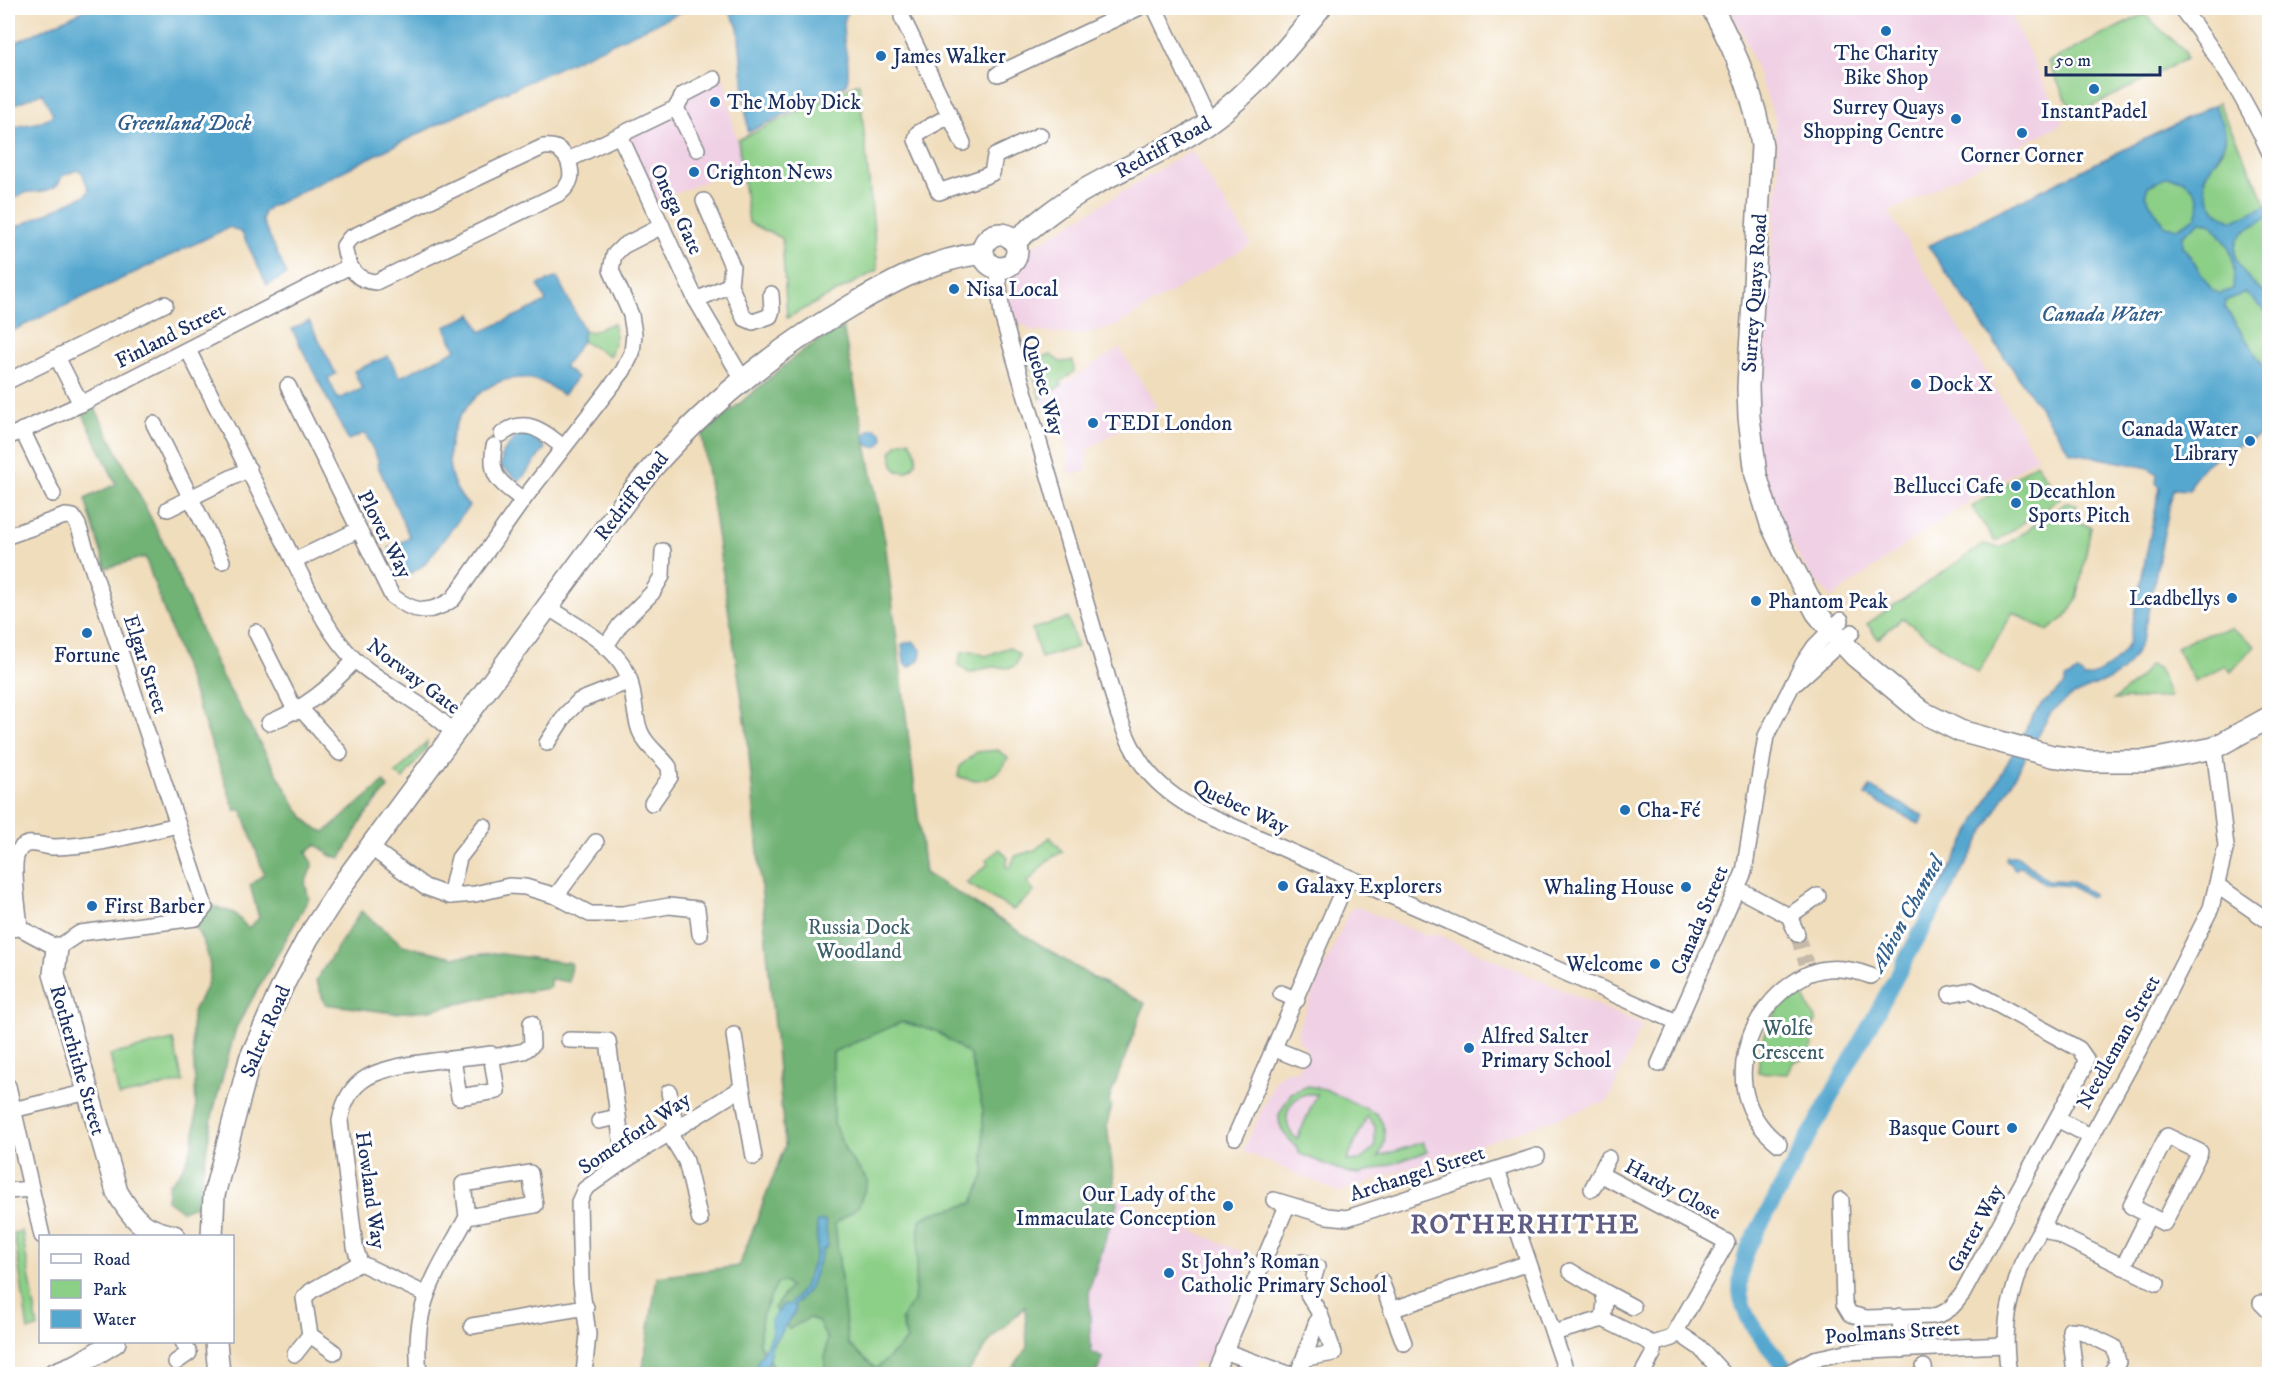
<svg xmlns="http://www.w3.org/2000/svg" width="2277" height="1382" font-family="'IM FELL DW Pica',serif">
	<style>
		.built { fill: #f0d0e5 }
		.green { fill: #8ccf87; stroke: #547f72; stroke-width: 1.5; fill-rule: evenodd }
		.forest { fill: #71b274; stroke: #467069; stroke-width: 1.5; fill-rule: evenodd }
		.water { fill: #54a7cf; stroke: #386b96; stroke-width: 1.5; fill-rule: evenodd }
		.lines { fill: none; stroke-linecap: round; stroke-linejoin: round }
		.canal { stroke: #54a7cf; stroke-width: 16 }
		.street-tunnel { stroke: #c5baa9; stroke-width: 15; stroke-dasharray: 15 8; stroke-linecap: butt }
		.street-casing { stroke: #86868d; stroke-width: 18 }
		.secondary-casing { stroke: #86868d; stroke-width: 24 }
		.street { stroke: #fff; stroke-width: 15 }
		.secondary { stroke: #fff; stroke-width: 21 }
		.poi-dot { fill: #1f6fb2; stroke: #fff; stroke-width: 2 }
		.labels { text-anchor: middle; stroke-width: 6; stroke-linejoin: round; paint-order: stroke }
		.poi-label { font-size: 21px; fill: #1b2f5e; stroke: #fff; text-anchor: start }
		.street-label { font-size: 21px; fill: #1b2f5e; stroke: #fff }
		.park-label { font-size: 21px; fill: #3d5f6a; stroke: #fff }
		.water-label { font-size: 22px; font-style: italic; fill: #325f8b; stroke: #fff }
		.district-label { font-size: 27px; font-weight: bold; letter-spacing: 1.5px; fill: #5f5c84; stroke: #fff }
	</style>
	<rect width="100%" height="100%" fill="#fff"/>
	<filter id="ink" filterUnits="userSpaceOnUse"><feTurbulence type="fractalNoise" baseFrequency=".0167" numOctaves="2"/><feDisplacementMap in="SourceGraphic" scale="12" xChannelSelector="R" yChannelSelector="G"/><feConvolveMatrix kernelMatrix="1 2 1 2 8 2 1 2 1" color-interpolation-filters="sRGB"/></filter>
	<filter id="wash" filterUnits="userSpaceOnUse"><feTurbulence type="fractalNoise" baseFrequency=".008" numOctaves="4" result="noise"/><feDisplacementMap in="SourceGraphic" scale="24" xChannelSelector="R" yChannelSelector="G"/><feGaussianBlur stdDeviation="1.35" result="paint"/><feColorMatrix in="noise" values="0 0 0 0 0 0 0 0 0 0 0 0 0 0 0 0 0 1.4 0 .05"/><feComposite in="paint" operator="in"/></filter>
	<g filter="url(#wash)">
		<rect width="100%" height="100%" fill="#f0ddbc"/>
		<g class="built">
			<polygon points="1728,8 2007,8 2064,123 1889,212 2037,457 1929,528 1832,598 1808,572 1771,508 1753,432 1779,173 1775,118 1742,31"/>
			<polygon points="724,78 742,166 657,201 627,134 633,122"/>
			<polygon points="1191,150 1251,244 1114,327 1079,335 1033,331 1017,322 1010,308 1009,287 1018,267 1030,248"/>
			<polygon points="1119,348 1157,406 1087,450 1087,472 1068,473 1067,440 1040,399"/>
			<polygon points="1355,906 1424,935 1438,935 1642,1025 1608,1101 1339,1192 1243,1151 1276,1079 1285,1071 1298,1071 1307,1049 1298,1040 1298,1028 1349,911"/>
			<polygon points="1115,1197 1251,1256 1205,1366 1194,1361 1187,1374 1096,1374 1103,1358 1091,1352 1089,1290 1117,1204"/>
		</g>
		<g class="green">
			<polygon points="2144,14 2185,52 2186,59 2074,115 2048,62"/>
			<polygon points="859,83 878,270 787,318 782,238 749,223 738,140"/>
			<path d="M2218,102L2267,205L2234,221C2218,215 2199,197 2205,177C2208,165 2221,158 2225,145C2228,131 2220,116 2214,105Z"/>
			<path d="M2167,177C2189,177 2205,196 2196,217L2177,228L2165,226L2145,196L2148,186Z"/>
			<path d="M2269,215V297C2254,286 2229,265 2236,243C2240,230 2259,221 2269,215Z"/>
			<path d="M2200,222L2210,223C2231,245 2238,259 2233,290L2219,294L2212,290L2183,246V235Z"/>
			<polygon points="2245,292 2269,314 2269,375 2225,307 2226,301"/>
			<polygon points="613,323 616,336 610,356 582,341 584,330 591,332"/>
			<polygon points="1051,355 1060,362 1073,361 1074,372 1060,382 1062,385 1040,399 1031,366 1037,358"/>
			<path d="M909,440C918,452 921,463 906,472L897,471L893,465L891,452L899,443Z"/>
			<polygon points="2036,463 2060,498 1995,542 1972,507"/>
			<polygon points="2066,503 2077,504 2073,520 2091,527 2077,599 2067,616 2047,631 2013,612 1978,673 1902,618 1878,639 1867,624 1984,544 2001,548"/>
			<polygon points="1068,618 1077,647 1041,658 1032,629"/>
			<polygon points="2231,628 2255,645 2231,672 2225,666 2195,682 2176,647 2194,638"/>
			<path d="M1009,647L1019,654C1017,673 1008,667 994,667C986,667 978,671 969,673L958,665L962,652L972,651L986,656Z"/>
			<polygon points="2149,665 2159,668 2170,697 2114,700 2134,683"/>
			<polygon points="427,742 426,749 403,779 396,773"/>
			<path d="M998,750L1008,758C999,778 977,785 958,776L960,766L977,752Z"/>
			<path d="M1050,837L1063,852C1045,858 1041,870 1027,883L1034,892L1013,910L966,883L988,864L986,860L1000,849L1008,858L1006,867L1010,868L1015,856L1035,850Z"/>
			<path d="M1802,993L1816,1021L1810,1030L1813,1045L1805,1059L1793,1062L1787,1074L1758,1072C1760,1041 1770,1005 1802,993Z"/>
			<polygon points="902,1022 936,1031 970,1055 983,1110 984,1175 973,1203 931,1214 920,1220 914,1302 901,1321 907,1340 876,1369 848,1344 835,1224 858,1207 868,1181 846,1152 834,1124 833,1052"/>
			<polygon points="173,1040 183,1082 119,1096 110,1055"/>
			<path d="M1308,1086L1325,1089L1377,1114C1387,1128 1387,1143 1378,1157L1423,1142L1427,1152L1361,1174L1347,1173L1300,1154C1294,1138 1279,1138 1279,1115L1291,1093ZM1306,1094H1317L1297,1139C1280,1125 1285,1100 1306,1094ZM1367,1116L1375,1126V1148L1360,1160L1347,1161Z"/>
			<polygon points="22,1231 38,1328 28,1330 14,1233"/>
			<path d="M784,1282C800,1293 801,1314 819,1322L827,1339L824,1374H778L759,1344L762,1316L777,1283Z"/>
		</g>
		<g class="forest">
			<path d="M843,327L885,541L925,873L1092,977L1145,1003L1109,1100L1111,1107L1107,1125L1117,1204L1089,1290L1091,1352L1103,1358L1096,1374H1009L1027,1347L1025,1307L992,1338L967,1374H824L827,1339L819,1322L809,1318L789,1329L774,1308L790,1287L784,1282L777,1283L762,1316L759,1344L778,1374H642L657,1277L739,1266L785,1146L747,733L702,435L803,350ZM902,1022L936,1031L970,1055L983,1110L984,1175L973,1203L931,1214L920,1220L914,1302C899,1313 902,1324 907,1340L876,1369L848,1344L835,1224L858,1207L868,1181L846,1152L834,1124L833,1052Z"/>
			<path d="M94,406L163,542L221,675L298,810L313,827L325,832L384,782L388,788L363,818L341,858L331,856L317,845L306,852L313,863L305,884L309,898L236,1028L213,1112L197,1205L182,1211L167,1200L169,1183C213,1151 189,1064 192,1016C193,1008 200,999 204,991C216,970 207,946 195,927L210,905L234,913L248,928L259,918L250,885L264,874L242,810H235L145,557L106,568L85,499L116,484L83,414Z"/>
			<polygon points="361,911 403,945 454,957 494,953 571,963 569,982 550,979 550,988 494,996 430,1010 394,1013 325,1004 316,980"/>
		</g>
		<g class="water">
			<path d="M89,8H685L686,10L481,103L270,207L264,212L262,220L287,275L267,285L242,233L230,227L8,333V231L86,195L89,190L82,172L77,170L62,176C58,191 43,192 30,192C24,192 14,199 8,202V132C22,120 42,128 53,114L42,93L8,107V46Z"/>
			<path d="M723,8H850C833,32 855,60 846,85L748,132L738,27L730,13Z"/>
			<path d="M2214,105C2236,144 2222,145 2204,178C2205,199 2214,214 2234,221L2267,205L2269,214C2264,221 2251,226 2243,233C2220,254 2252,285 2269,297V314L2245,292L2226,301L2225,307L2269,375V431C2243,445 2197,457 2190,490L2173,489L2143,637C2121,697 2083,676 2050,714L1928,932L1919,925L2034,714L2042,704L2065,685V679L2078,672L2085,678C2104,673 2118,662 2128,644L2160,487L2156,483L2157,474L2149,468L2070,452L1928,246ZM2167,177C2189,177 2205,196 2196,217L2177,228L2165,226L2145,196L2148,186ZM2200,222L2210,223C2232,246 2236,258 2233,289L2219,294L2212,290L2183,246V235Z"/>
			<path d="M557,277L584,330L582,341L564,367L577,377L563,395C556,391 547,383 539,381C475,360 417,453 469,506L425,564L404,578L389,548L410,538L377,464L379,462L365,433L348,440L292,329L309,321L336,374L328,378L338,399L362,389L354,371L388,356L400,377L456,350L445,327L472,314L481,332L546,302L538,285Z"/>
			<circle cx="874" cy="438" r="9"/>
			<polygon points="529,434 545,448 520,481 501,467 502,454 517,436"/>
			<polygon points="913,641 921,650 920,659 910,667 904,663 902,644"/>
			<polygon points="1870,787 1924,816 1919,824 1865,795"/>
			<polygon points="2018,856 2047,880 2071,881 2093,894 2090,898 2071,886 2045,884 2021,866 2015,870 2006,859 2007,856"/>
			<polygon points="825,1221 828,1246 823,1250 810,1287 794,1306 796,1310 772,1345 765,1374 751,1374 772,1335 771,1320 784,1304 790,1305 804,1287 817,1252 817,1222"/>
		</g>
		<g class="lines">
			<path class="canal" d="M1790,1374C1755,1328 1724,1307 1749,1246L1934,908"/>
		</g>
	</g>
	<g filter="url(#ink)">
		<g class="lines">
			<polyline class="street-tunnel" points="1797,934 1806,963"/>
			<defs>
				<g id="street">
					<polyline points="902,8 902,17 963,143"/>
					<polyline points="1155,8 1209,122"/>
					<path d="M2181,8C2217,53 2246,100 2270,153"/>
					<polyline points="998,74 1138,8"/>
					<polyline points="676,108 683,95 714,79"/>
					<path d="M949,116L918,133L916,140L939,192C957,185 975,181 992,173L995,156L1040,135"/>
					<polyline points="620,136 696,300 743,380"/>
					<path d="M568,160C561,149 556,146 543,147L350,238L344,246C347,266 355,281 376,282L560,193C572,183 573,175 568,160L676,108L697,149"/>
					<polyline points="704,201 732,266 730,285 744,318 753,322 770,316 772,310 771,294"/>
					<path d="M997,267L1002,315L1118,713C1134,761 1153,786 1198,811L1677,1022"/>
					<polyline points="696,300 730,285"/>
					<polyline points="188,350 294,561 358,530"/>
					<polyline points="57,357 81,404"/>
					<polyline points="8,381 165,304"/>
					<path d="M288,386L392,596C414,613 430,615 453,599L523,500L623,371L632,353L634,334L631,315L611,270L614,255L623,246L662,226"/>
					<polyline points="154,424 222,561"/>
					<polyline points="22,430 53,494"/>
					<path d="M502,434C525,416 543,431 563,447"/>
					<polyline points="8,437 81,404 350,266"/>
					<path d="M494,446C489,478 500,482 523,500"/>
					<polyline points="168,509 249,469"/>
					<path d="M8,536L65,516L73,517L78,525L178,825C137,834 96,846 54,847C41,847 25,836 17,854C11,868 19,912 20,928"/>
					<path d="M294,561C311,594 327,633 354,659C385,687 425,703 454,733"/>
					<path d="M548,607C571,623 606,640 622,664C636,685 632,710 640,731C646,747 660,754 669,767L670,777L652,803"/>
					<polyline points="256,632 296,712"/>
					<polyline points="605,647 620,625 652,593 662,576 663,551"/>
					<polyline points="1797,682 1852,632"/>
					<polyline points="301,709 340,753"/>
					<path d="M269,723C307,707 327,690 355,660"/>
					<polyline points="547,743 566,714 579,701 630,681"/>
					<polyline points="370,847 425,887 450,896 475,894 509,886 525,887 556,896 590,914 623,914 669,906 697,909 700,934"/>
					<polyline points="2218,886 2270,922"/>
					<polyline points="1738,889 1789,916 1818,896"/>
					<polyline points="450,896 459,858 484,826"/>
					<polyline points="556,896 596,842"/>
					<polyline points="1789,916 1797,934"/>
					<polyline points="8,929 20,928 57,948 80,933 196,918 205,907 178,825"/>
					<polyline points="1281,993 1297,1000"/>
					<polyline points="569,1040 608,1041 624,1161"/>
					<polyline points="1275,1049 1302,1060"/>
					<polyline points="492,1057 524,1051 532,1045 531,1023"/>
					<polyline points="1659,1064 1744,872 1766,736 1804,662 1815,646 1841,620"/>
					<polyline points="8,1086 42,1236"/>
					<polyline points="742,1088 754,1157"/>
					<polyline points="669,1092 676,1129"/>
					<polyline points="8,1111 88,1092"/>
					<polyline points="2057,1119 2090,1136"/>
					<polyline points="599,1121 618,1117"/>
					<polyline points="669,1133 686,1161 700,1220"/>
					<polygon points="2167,1136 2200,1152 2164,1223 2131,1206"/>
					<polyline points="1235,1137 1348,878"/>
					<path d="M1779,1144C1716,1096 1743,1006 1808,974C1828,965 1852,969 1871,976"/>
					<polyline points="1497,1170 1567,1374"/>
					<polyline points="1592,1189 1608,1158"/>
					<polyline points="8,1191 31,1189"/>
					<polyline points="1274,1200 1327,1216 1347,1218 1537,1156"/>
					<path d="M1841,1200L1844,1304L1850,1314L1866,1318L1933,1316C1948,1314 1955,1304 1963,1293L2083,1070L2086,1059L2079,1049L1971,990L1950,994"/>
					<polyline points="2042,1227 2157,1283"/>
					<polyline points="1302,1262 1317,1267 1314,1277"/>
					<polyline points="2123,1267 2149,1215"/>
					<polyline points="1570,1271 1603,1291 1605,1302 1603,1319"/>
					<polyline points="1381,1281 1404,1343"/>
					<polyline points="1309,1291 1308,1294 1320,1314"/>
					<polyline points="1603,1291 1633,1307"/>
					<path d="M425,1294L360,1263L355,1247L340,1121C343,1104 351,1087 366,1078C392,1062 459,1059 491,1054L497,1091L459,1097L453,1059"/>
					<polyline points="2261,1303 2270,1312"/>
					<polyline points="1391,1310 1528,1263"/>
					<polyline points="1900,1316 1902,1350"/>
					<polyline points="472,1326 586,1307"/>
					<polyline points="1677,1332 1699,1347 1724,1374"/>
					<polyline points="1553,1333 1603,1319 1653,1344 1672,1338 1727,1242 1600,1174"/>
					<polyline points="1224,1351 1288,1374"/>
					<polyline points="334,1352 310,1335 304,1298 311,1291 360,1263"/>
					<polyline points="295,1354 310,1335"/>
					<polyline points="176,1362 189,1353 183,1342"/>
					<polyline points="1924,1367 1925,1374"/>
					<polyline points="1216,1372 1287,1206"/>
					<path d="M419,1374C412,1303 435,1277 467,1217L535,1205L530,1173L463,1184L467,1217"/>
					<polyline points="584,1374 588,1334 581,1283 579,1202 585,1189 624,1161 742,1088 734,1035"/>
					<path d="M1297,1374C1307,1355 1311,1334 1320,1314L1334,1353L1306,1358"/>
					<polyline points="1642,1374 1653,1354 1653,1344"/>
					<polyline points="1786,1374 1814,1359 1846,1352 2005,1345"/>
					<path d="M2009,1374C2002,1329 2008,1306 2022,1263L2141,1046L2211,908L2226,846L2214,748"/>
					<polyline points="2075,1374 2070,1330 2081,1331 2114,1347 2118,1362 2110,1374"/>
				</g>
				<g id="secondary">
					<path d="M1712,8C1736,51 1755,96 1762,146L1748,387L1749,417L1756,475L1771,524L1785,553L1817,613L1830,629L1855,656L1922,712L1960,731L2052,756L2090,761H2146L2214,748L2270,717"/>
					<circle cx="1000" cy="251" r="17"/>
					<path d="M1014,242C1038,222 1061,203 1088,188C1128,165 1171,149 1209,122C1253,91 1287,49 1320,8"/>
					<path d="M57,948L54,974L117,1192C133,1219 142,1230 174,1236"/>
					<path d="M212,1236L214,1195L250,1059L283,985L308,938L345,881L636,487C696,413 770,353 852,305C896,280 933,259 983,253"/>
					<polyline points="216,1342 219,1374"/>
					<polyline points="54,1374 79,1364 115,1342"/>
				</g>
			</defs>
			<use href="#street" class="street-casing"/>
			<use href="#secondary" class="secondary-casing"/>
			<use href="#street" class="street"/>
			<use href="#secondary" class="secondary"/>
		</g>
	</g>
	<g class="poi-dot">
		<circle cx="1886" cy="31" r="6"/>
		<circle cx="881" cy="56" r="6"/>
		<circle cx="2094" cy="89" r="6"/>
		<circle cx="715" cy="102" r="6"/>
		<circle cx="1956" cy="119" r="6"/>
		<circle cx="2022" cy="133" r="6"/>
		<circle cx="694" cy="172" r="6"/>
		<circle cx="954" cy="289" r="6"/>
		<circle cx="1916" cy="384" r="6"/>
		<circle cx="1093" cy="423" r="6"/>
		<circle cx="2250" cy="441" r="6"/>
		<circle cx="2016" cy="486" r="6"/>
		<circle cx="2016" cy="503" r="6"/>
		<circle cx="2232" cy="598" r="6"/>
		<circle cx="1756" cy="601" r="6"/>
		<circle cx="87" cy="633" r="6"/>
		<circle cx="1625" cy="810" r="6"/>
		<circle cx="1283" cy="886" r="6"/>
		<circle cx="1686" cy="887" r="6"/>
		<circle cx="92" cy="906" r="6"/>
		<circle cx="1655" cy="964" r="6"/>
		<circle cx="1469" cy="1048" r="6"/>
		<circle cx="2012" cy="1128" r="6"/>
		<circle cx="1228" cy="1206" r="6"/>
		<circle cx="1169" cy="1273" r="6"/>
	</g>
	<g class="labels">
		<g class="poi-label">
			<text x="1886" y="60" text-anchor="middle">The Charity<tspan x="1886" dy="24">Bike Shop</tspan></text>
			<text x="893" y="63">James Walker</text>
			<text x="727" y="109">The Moby Dick</text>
			<text x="1944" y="114" text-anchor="end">Surrey Quays<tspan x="1944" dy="24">Shopping Centre</tspan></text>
			<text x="2094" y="118" text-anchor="middle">InstantPadel</text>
			<text x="2022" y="162" text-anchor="middle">Corner Corner</text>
			<text x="706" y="179">Crighton News</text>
			<text x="966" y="296">Nisa Local</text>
			<text x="1928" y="391">Dock X</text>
			<text x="1105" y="430">TEDI London</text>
			<text x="2238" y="436" text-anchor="end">Canada Water<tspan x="2238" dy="24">Library</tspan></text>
			<text x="2004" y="493" text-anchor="end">Bellucci Cafe</text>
			<text x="2028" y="498">Decathlon<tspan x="2028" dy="24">Sports Pitch</tspan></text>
			<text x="2220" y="605" text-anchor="end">Leadbellys</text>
			<text x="1768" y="608">Phantom Peak</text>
			<text x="87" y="662" text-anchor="middle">Fortune</text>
			<text x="1637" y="817">Cha-Fé</text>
			<text x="1295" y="893">Galaxy Explorers</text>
			<text x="1674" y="894" text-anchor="end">Whaling House</text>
			<text x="104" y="913">First Barber</text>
			<text x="1643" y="971" text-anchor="end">Welcome</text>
			<text x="1481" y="1043">Alfred Salter<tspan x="1481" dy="24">Primary School</tspan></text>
			<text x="2000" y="1135" text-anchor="end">Basque Court</text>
			<text x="1216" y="1201" text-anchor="end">Our Lady of the<tspan x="1216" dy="24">Immaculate Conception</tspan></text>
			<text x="1181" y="1268">St John's Roman<tspan x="1181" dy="24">Catholic Primary School</tspan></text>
		</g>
		<g class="street-label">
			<text transform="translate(1163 147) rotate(-29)" y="7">Redriff Road</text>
			<text transform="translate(677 209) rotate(65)" y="7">Onega Gate</text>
			<text transform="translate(1754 293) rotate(-86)" y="7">Surrey Quays Road</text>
			<text transform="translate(170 335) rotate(-27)" y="7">Finland Street</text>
			<text transform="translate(1044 385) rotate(74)" y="7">Quebec Way</text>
			<text transform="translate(631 496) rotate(-52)" y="7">Redriff Road</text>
			<text transform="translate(385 534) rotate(63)" y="7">Plover Way</text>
			<text transform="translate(146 664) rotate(72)" y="7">Elgar Street</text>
			<text transform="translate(414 676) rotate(37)" y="7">Norway Gate</text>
			<text transform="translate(1241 806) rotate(25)" y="7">Quebec Way</text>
			<text transform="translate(1699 920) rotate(-67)" y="7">Canada Street</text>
			<text transform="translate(265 1031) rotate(-67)" y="7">Salter Road</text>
			<text transform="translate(2118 1042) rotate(-61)" y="7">Needleman Street</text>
			<text transform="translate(78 1060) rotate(74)" y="7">Rotherhithe Street</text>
			<text transform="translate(634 1133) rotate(-34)" y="7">Somerford Way</text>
			<text transform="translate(1417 1173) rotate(-18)" y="7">Archangel Street</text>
			<text transform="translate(1673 1189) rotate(28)" y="7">Hardy Close</text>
			<text transform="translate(371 1190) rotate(82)" y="7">Howland Way</text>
			<text transform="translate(1975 1228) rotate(-62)" y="7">Garter Way</text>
			<text transform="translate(1892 1332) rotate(-4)" y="7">Poolmans Street</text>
		</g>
		<g class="park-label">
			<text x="859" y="934">Russia Dock<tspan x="859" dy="24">Woodland</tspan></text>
			<text x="1788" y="1035">Wolfe<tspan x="1788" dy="24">Crescent</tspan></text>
		</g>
		<g class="water-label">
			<text x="184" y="130">Greenland Dock</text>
			<text x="2101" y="321">Canada Water</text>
			<text transform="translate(1906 913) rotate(-61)" y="8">Albion Channel</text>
		</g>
		<g class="district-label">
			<text x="1525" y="1233">ROTHERHITHE</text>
		</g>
	</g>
	<rect width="2277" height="1382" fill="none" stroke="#fff" stroke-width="30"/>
	<rect x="39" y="1235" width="195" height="108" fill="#ffffff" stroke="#a4acbf" stroke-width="1.5"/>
	<rect x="51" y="1254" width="30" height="9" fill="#ffffff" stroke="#a4acbf" stroke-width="1.5"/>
	<text x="93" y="1265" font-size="18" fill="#1b2f5e">Road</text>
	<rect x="51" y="1280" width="30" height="18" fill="#8ccf87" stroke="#a4acbf" stroke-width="1.5"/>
	<text x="93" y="1295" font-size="18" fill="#1b2f5e">Park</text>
	<rect x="51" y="1310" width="30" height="18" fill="#54a7cf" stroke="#a4acbf" stroke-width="1.5"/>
	<text x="93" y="1325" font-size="18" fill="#1b2f5e">Water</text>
	<path d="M2046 66v9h114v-9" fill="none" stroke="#1b2f5e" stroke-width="3"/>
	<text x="2055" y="66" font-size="18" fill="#1b2f5e" stroke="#ffffff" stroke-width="4.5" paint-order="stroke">50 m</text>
</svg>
